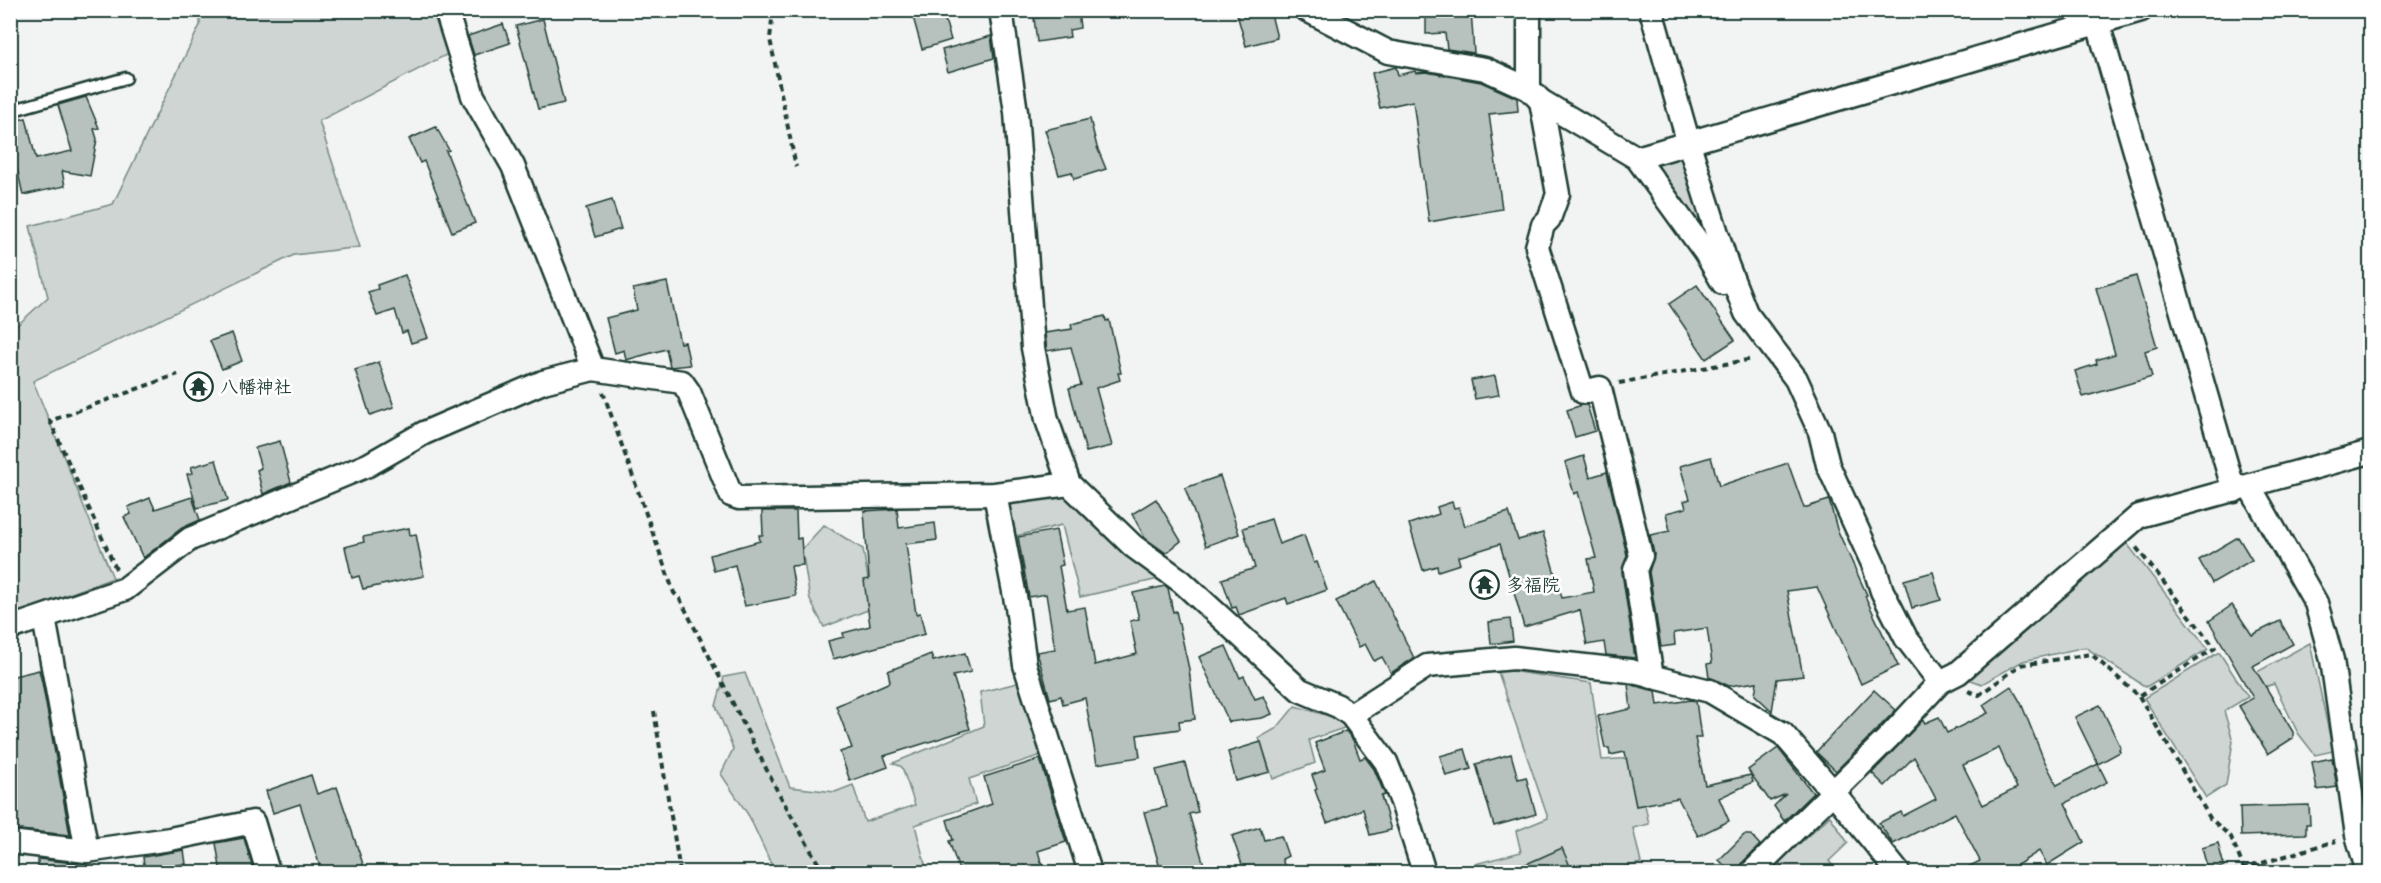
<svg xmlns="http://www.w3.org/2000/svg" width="2381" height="883" font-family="'Comic Neue','Klee One',sans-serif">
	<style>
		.green { fill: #ced5d3; stroke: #768984; stroke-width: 1.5 }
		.building { fill: #b7c1bd; stroke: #1f3d34; stroke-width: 1.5; fill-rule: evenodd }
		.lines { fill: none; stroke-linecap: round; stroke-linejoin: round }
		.service-casing { stroke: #1f3d34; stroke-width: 15 }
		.minor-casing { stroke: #1f3d34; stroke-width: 27 }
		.path { stroke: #1f3d34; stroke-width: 4; stroke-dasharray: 6 4.5; stroke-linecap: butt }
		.service { stroke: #fff; stroke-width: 10 }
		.minor { stroke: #fff; stroke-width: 22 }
		.labels { text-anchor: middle; stroke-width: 5; stroke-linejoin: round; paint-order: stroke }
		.poi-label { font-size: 18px; font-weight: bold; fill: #1f3d34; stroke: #fff; text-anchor: start }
	</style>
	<rect width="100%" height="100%" fill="#f2f3f3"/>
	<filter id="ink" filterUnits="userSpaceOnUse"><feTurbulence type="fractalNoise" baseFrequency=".0167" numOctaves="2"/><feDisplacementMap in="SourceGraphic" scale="12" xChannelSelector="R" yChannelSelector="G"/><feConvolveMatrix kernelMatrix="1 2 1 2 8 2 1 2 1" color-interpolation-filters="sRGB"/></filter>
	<g filter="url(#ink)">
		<g class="green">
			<polygon points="200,11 434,11 448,54 319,121 360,247 294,255 33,381 113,578 11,615 11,331 48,297 30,226 113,204 200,25"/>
			<polygon points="1681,152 1707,236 1643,162"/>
			<polygon points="1072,493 1163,578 1080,597 1062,525 1016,536 1009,503"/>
			<polygon points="824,525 863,549 873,608 824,627 810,600 802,549"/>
			<polygon points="2122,537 2208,649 2146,687 2085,647 2023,661 1982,684 1965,678"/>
			<polygon points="2310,643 2333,751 2315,755 2298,733 2274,684 2262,688 2257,672"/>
			<polygon points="2219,652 2248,697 2224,711 2233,741 2226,785 2206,798 2144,698"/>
			<polygon points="1497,669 1591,683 1602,760 1635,758 1649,824 1633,828 1641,863 1604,872 1476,872 1475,864 1521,852 1516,831 1548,818"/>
			<polygon points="745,673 790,787 835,792 853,785 865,822 915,805 902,767 893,763 984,726 980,692 1022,682 1047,753 969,779 976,804 915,825 927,872 775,872 749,816 721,774 733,749 716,706 724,677"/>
			<polygon points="1295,706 1336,718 1347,727 1309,740 1315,763 1273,779 1259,738 1277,728"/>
			<polygon points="1830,816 1848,843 1829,861 1838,872 1785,872 1779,862"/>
		</g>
		<g class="building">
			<polygon points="911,10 942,10 951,40 922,49"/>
			<polygon points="1041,10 1078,10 1080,28 1069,30 1070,37 1037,42 1034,18 1042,17"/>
			<polygon points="1250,10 1270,10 1277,38 1246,46 1237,14"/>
			<polygon points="1441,10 1471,10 1474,53 1447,49 1445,33 1426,34 1426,17 1441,16"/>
			<polygon points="543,19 564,103 538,109 516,26"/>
			<polygon points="503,24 510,43 474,55 468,36"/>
			<polygon points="991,36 994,58 948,72 942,50"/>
			<polygon points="1396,67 1398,75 1415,71 1416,73 1426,72 1481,82 1517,98 1518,111 1489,114 1502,209 1429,222 1413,101 1380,108 1372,73"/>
			<polygon points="86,97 99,128 94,129 97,139 90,176 62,171 65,186 23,195 10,137 10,122 26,118 36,159 72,151 58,105"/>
			<polygon points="1090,119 1097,147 1106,169 1074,179 1072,172 1059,175 1045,130"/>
			<polygon points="436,127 449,150 446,151 475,223 452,232 424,161 420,163 409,139"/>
			<polygon points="612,200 621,229 595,237 586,208"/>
			<polygon points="405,275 428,338 411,343 407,331 402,333 395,310 377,316 368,292 378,289 377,285"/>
			<polygon points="2136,276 2157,347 2145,351 2152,377 2083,397 2075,371 2097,364 2096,360 2115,354 2096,288"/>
			<polygon points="667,282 680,343 685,342 690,365 670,367 666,349 626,360 624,350 615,353 606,318 637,310 633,289"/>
			<polygon points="1697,285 1735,340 1706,359 1669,304"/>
			<polygon points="1105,316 1106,321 1109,320 1121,373 1118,373 1120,380 1096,388 1112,446 1086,452 1069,388 1081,385 1071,347 1047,351 1045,333 1072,329 1071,324"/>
			<polygon points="232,333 242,361 222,369 210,341"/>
			<polygon points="379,362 394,407 370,415 355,370"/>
			<polygon points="1495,376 1499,395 1475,399 1471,380"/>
			<polygon points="1582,405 1587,405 1595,431 1575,437 1567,410"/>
			<polygon points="280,441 291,482 263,494 257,470 261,468 255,448"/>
			<polygon points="1584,456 1590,477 1607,472 1627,555 1622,572 1635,658 1606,655 1604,642 1587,645 1580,610 1524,627 1500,544 1458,557 1460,564 1438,571 1437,566 1423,570 1409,524 1439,514 1437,507 1452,502 1454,508 1459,507 1465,526 1509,512 1518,540 1543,533 1562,598 1594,592 1588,559 1596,558 1578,492 1574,494 1565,462"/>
			<polygon points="1711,457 1719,486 1788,463 1804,508 1829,500 1837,529 1867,595 1865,596 1898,666 1861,684 1817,587 1787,591 1803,676 1777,679 1772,711 1755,695 1757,682 1729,686 1709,677 1707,664 1712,663 1707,628 1674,633 1675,645 1661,647 1649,572 1654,554 1650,535 1670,531 1666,513 1686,508 1684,501 1690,499 1680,466"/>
			<polygon points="216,460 228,500 197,508 187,474 193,473 191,467"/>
			<polygon points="1220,476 1239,534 1206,546 1185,488"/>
			<polygon points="192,497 200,520 182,528 143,558 124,517 131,514 128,507 150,498 155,509"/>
			<polygon points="1156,499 1181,541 1166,553 1145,538 1132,514"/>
			<polygon points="897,509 899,528 935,523 937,540 906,544 916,614 920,613 925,634 833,659 828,641 844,637 843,633 870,626 864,580 869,579 864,511"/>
			<polygon points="762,511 796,511 797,539 801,538 803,565 791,566 796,596 745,606 735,565 714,571 710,555 760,541 759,535 763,535"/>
			<polygon points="1271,519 1279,544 1304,535 1314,563 1317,562 1327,590 1288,604 1286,598 1239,615 1236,607 1232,608 1222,579 1255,568 1243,528"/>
			<polygon points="409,528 410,535 416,534 424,576 363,589 359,576 352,578 345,547 364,542 363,537"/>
			<polygon points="1056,530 1063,565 1059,566 1067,610 1085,607 1095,665 1137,654 1130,621 1139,619 1133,593 1165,586 1168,588 1173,612 1176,611 1189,669 1195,719 1179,721 1180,729 1137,735 1140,757 1097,764 1085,698 1063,704 1061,696 1050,699 1037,652 1055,649 1046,594 1029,597 1018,537"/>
			<polygon points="2238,537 2252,560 2212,583 2199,560"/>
			<polygon points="1933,572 1941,600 1912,608 1904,580"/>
			<polygon points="1376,581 1414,658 1391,673 1382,657 1374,661 1365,644 1359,647 1336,601"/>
			<polygon points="2232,605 2252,635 2280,621 2293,644 2253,666 2293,732 2293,738 2268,754 2239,706 2253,698 2209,621"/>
			<polygon points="1510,619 1513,641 1491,644 1489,622"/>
			<polygon points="1226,646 1240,678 1244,676 1255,699 1264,696 1272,714 1262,718 1229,722 1199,657"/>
			<polygon points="965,653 971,672 953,676 970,729 884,756 888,767 850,781 840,752 852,748 836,706 890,682 888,671 931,654 933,661"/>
			<polygon points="39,670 42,682 70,835 10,829 10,677"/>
			<polygon points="1628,684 1656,691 1658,705 1691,700 1696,701 1701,738 1695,738 1705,785 1751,775 1753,782 1719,798 1729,821 1698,836 1678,798 1636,806 1625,752 1610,755 1609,748 1605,748 1598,716 1631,709"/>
			<path d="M2011,686L2021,703L2044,760L2057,785L2098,764L2107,782L2065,803L2084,842L2047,865L2039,851L2005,873H1956L1980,861L1955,813L1893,844L1879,823L1901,812L1903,816L1936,799L1914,757L1885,786L1872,773L1923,720L1925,723L1939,717L1947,733L1988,713L1983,705ZM1999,748L2017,788L1983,805L1963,765Z"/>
			<polygon points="1874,690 1896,710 1836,771 1816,752"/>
			<polygon points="2100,705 2121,748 2119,749 2120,752 2098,764 2075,717"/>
			<polygon points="1346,731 1353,740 1360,759 1365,757 1374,769 1385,795 1381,796 1391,830 1370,835 1363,809 1327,823 1315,790 1317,789 1312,775 1325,770 1315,743"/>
			<polygon points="1261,742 1270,772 1236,781 1228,752"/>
			<polygon points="1778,748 1813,793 1784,821 1774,806 1786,794 1770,801 1748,770"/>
			<polygon points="1465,749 1471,769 1446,776 1440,756"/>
			<polygon points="1511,754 1518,779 1526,777 1536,814 1494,826 1476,764"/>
			<polygon points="2332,758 2337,787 2317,790 2312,762"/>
			<polygon points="1040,759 1066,842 1038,851 1043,869 1032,873 960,873 949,841 953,840 947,820 992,804 984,777"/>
			<polygon points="1185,763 1198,812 1189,814 1204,865 1178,873 1166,873 1164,867 1160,868 1144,812 1167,807 1156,770"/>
			<polygon points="311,775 317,794 337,787 366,873 322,873 300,804 273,813 266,791"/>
			<polygon points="2309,805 2310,824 2306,824 2306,834 2241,836 2240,807"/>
			<polygon points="1260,827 1264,840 1281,836 1288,856 1282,859 1287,873 1245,873 1232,836"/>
			<polygon points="1744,835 1751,835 1760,845 1743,862 1739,873 1732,873 1719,860"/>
			<polygon points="244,838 254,873 221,873 216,843"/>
			<polygon points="2218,843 2224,866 2208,871 2202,848"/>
			<polygon points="1562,848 1573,873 1506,873"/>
			<polygon points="184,850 186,864 177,865 178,873 145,873 143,857"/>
			<polygon points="38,859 84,864 84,873 38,873"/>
		</g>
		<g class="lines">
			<defs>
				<polyline id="service" points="10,111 126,78"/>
				<g id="minor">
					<polyline points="446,10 473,96 513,166 593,369"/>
					<polyline points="1001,10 1016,112 1033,348 1047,420 1069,484 1133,546 1181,581 1300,690 1338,706 1351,715 1386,762 1402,802 1424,872"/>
					<polyline points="1307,10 1388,52 1485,69 1529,89 1541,101 1637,158 2141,10"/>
					<polyline points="1529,10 1529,89"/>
					<polyline points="1651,10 1689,144 1727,265 1746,313 1796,379 1820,432 1828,465 1874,566 1882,591 1906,638 1940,682"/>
					<polyline points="2094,10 2234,491"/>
					<polyline points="1541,101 1558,194 1549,219 1543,225 1537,247 1583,392 1600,388 1641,556 1635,570 1652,677"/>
					<polyline points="1637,158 1705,252 1723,283"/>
					<polyline points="2250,487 2316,603 2332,660 2357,835 2368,872"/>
					<polyline points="995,494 1017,607 1025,665 1090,872"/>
					<polyline points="44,618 87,851"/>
					<polyline points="10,628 125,589 190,539 368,465 424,433 543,382 593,369 682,382 689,392 731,495 739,498 995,494 1069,484"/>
					<polyline points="1351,715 1427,666 1514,658 1630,671 1710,691 1783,734 1834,793 1898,872"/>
					<polyline points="10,842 87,851 170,839 253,822 268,872"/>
					<polyline points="1752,872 1888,738 1940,682 1958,673 2139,516 2370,452"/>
				</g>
			</defs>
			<use href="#service" class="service-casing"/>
			<use href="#minor" class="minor-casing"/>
			<g class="path">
				<polyline points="773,10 770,39 796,167"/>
				<polyline points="1619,383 1753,359"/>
				<polyline points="603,392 674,593 680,599 777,790 823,872"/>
				<polyline points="116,569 50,421 178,374"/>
				<polyline points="1968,691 1979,695 2021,665 2091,654 2139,696 2215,648 2136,547"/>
				<polyline points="2139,696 2210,818 2231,837 2244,869"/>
				<polyline points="654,711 680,872"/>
				<polyline points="2232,872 2336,841"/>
			</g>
			<use href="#service" class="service"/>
			<use href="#minor" class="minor"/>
		</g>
	</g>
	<defs>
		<symbol id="temple-ring" viewBox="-11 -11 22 22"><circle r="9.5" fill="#fff" stroke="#1f3d34" stroke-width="1.5"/><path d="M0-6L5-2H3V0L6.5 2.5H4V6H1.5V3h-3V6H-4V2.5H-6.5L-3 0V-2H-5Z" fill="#1f3d34"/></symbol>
	</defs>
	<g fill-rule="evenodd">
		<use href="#temple-ring" x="182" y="370" width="33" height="33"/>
		<use href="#temple-ring" x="1468" y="568" width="33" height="33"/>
	</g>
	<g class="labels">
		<g class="poi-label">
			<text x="220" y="393">八幡神社</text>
			<text x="1506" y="591">多福院</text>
		</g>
	</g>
	<rect width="2381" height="883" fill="none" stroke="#fff" stroke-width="36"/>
	<rect x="18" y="18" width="2345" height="847" fill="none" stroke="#1f3d34" stroke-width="2" filter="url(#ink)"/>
</svg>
